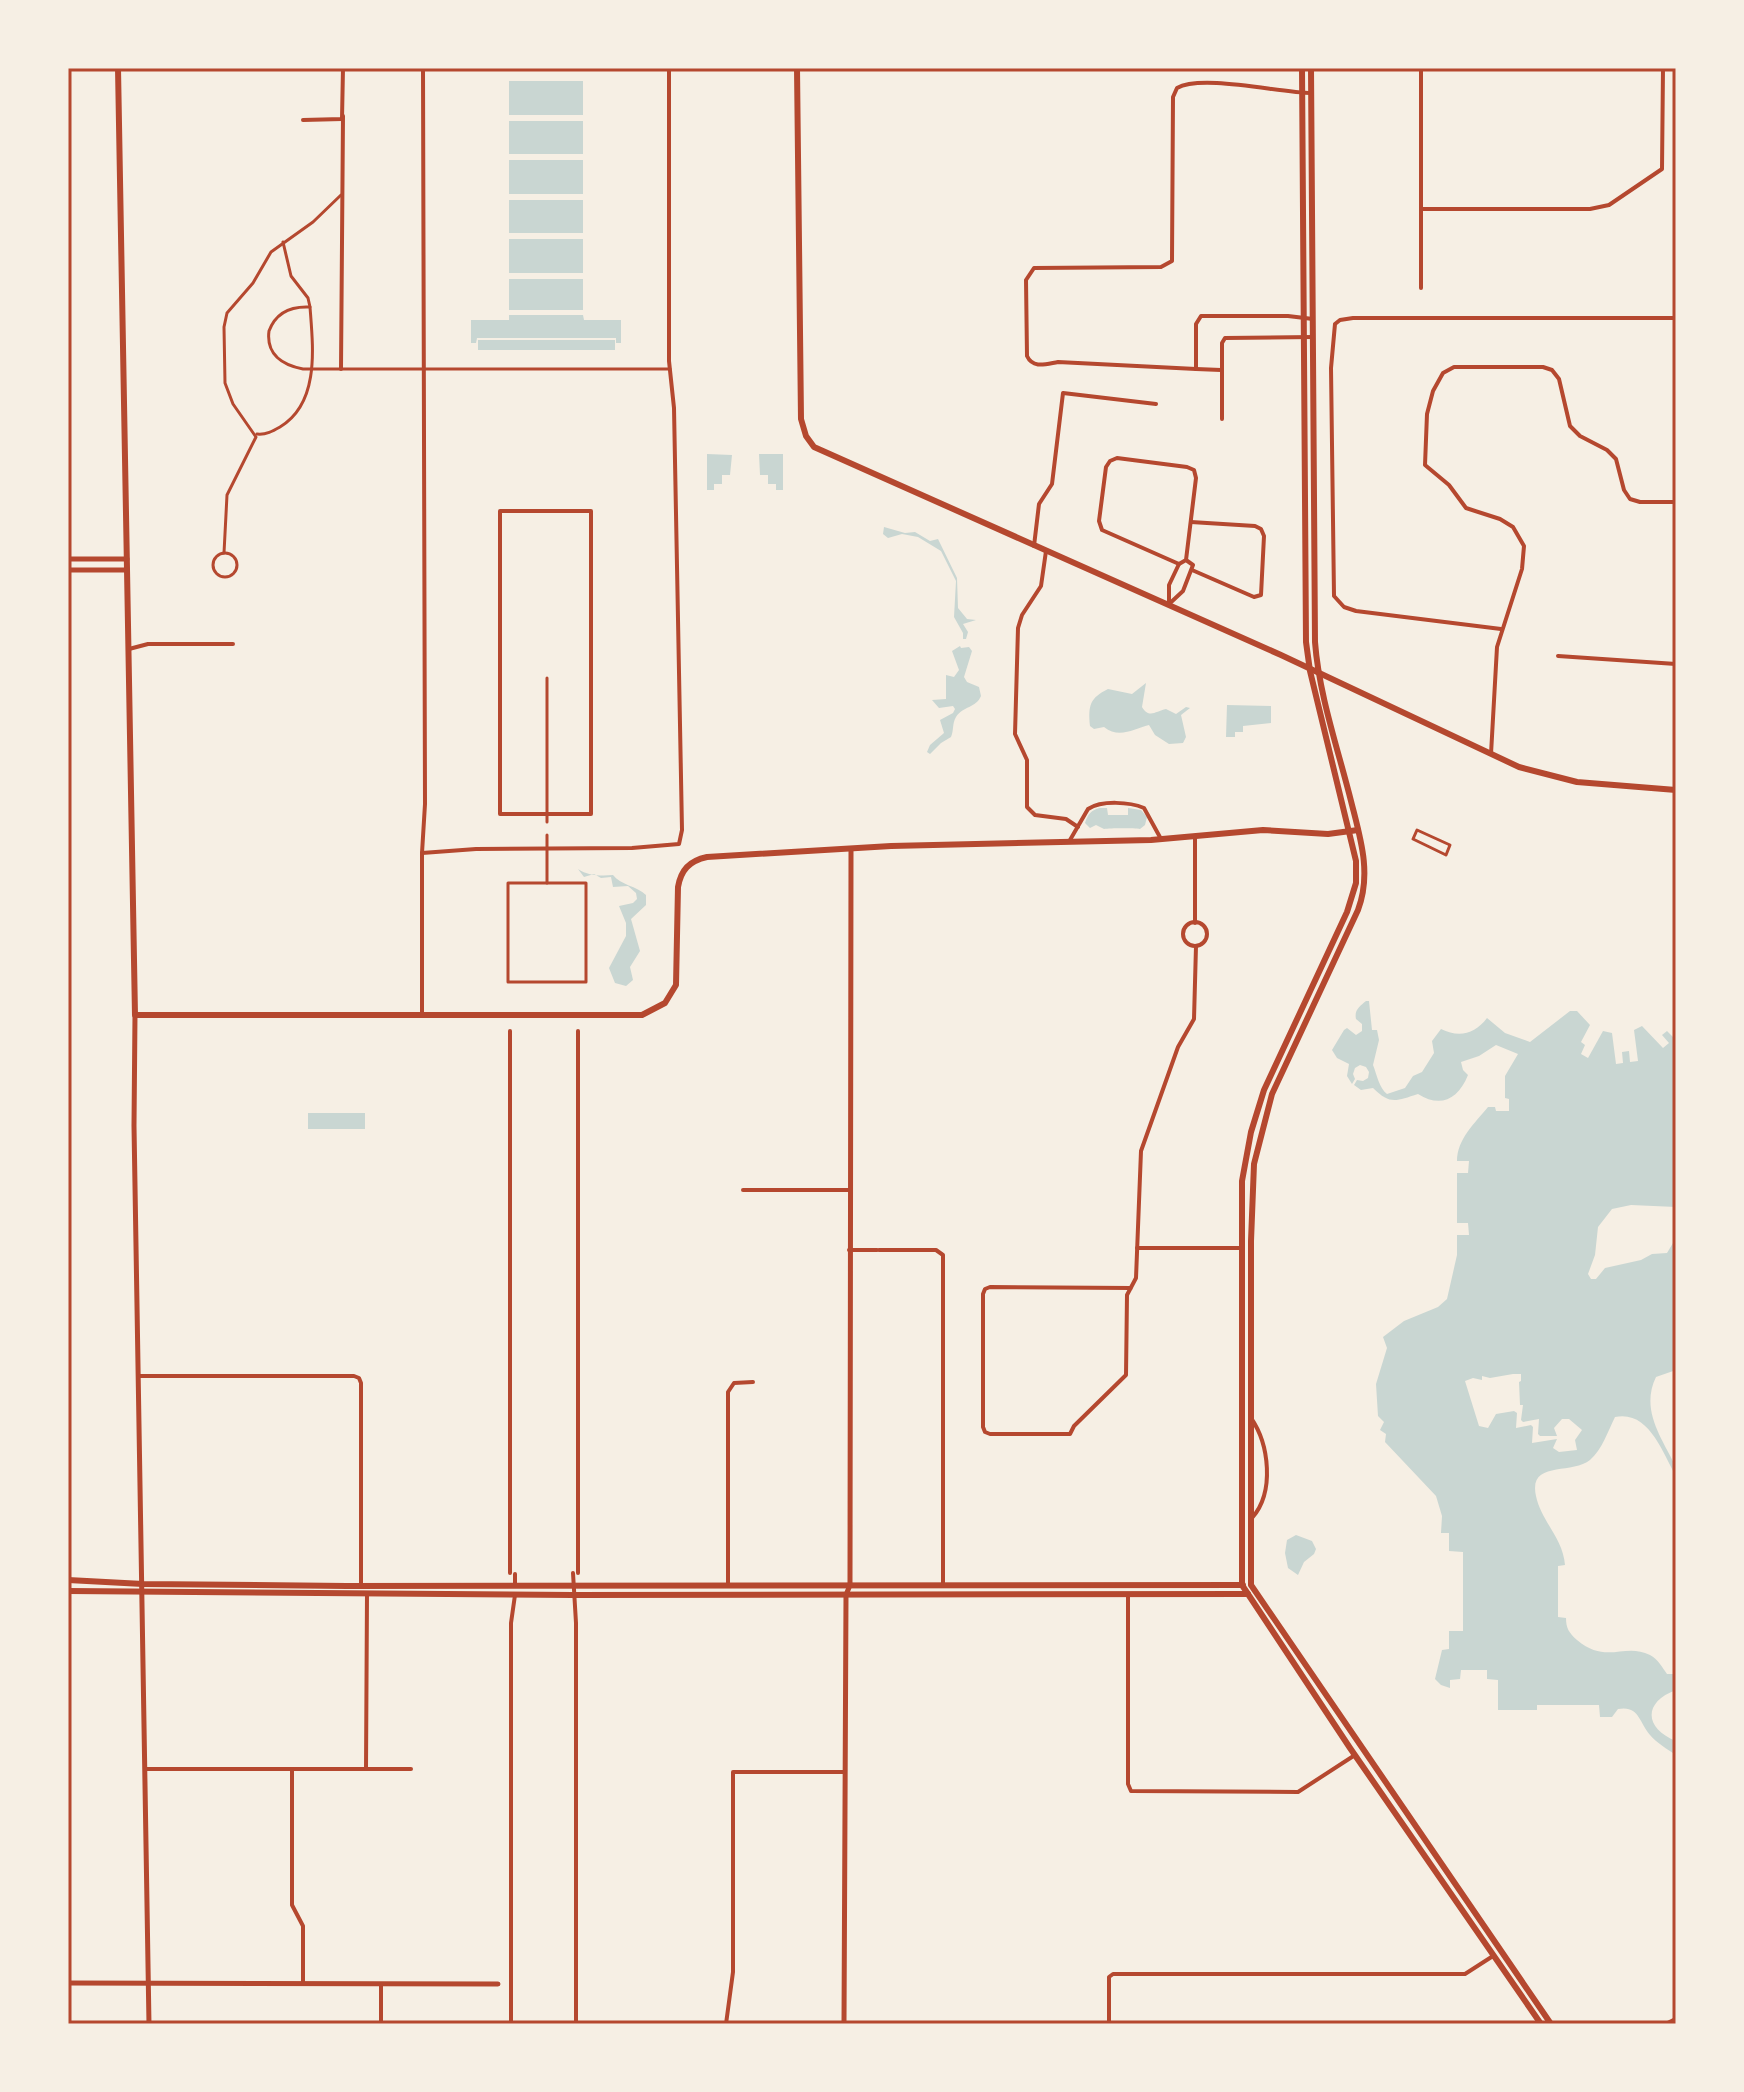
<svg xmlns="http://www.w3.org/2000/svg" width="1744" height="2092" font-family="'Roboto Condensed',sans-serif">
	<style>
		.water { fill: #c9d6d2; fill-rule: evenodd }
		.lines { fill: none; stroke-linecap: round; stroke-linejoin: round }
		.pedestrian { stroke: #b5482f; stroke-width: 3 }
		.minor { stroke: #b5482f; stroke-width: 4 }
		.tertiary { stroke: #b5482f; stroke-width: 5 }
		.secondary { stroke: #b5482f; stroke-width: 6 }
		.neatline { fill: none; stroke: #b5482f; stroke-width: 3 }
	</style>
	<rect width="100%" height="100%" fill="#f6efe4"/>
	<g class="water">
		<rect x="509" y="81" width="74" height="34"/>
		<rect x="509" y="121" width="74" height="33"/>
		<rect x="509" y="160" width="74" height="34"/>
		<rect x="509" y="200" width="74" height="33"/>
		<rect x="509" y="239" width="74" height="34"/>
		<rect x="509" y="279" width="74" height="31"/>
		<polygon points="509,315 583,315 584,320 621,320 621,343 616,343 616,338 477,338 476,343 471,343 471,320 509,320"/>
		<rect x="478" y="340" width="137" height="10"/>
		<polygon points="707,454 732,455 730,475 722,475 722,484 714,484 714,490 707,490"/>
		<polygon points="759,454 783,454 783,490 776,490 776,484 768,484 768,475 760,475"/>
		<polygon points="884,527 905,533 915,532 930,541 938,539 957,578 958,608 967,619 976,620 963,624 968,632 966,639 963,639 963,633 954,617 956,581 941,551 918,537 902,534 888,538 883,534"/>
		<path d="M960,646L961,648L969,647L972,651L964,677L967,682L979,687L981,696C976,708 963,706 956,717C952,724 954,730 951,737L941,743L930,754L927,752L930,745L944,733L940,720L953,713L955,709L953,706L939,708L932,700L946,699V675L954,677L959,670L952,651Z"/>
		<path d="M1146,683L1142,707C1149,719 1156,711 1166,709L1176,714L1186,707L1190,708L1181,715L1186,737L1183,743L1169,744L1155,735L1149,725C1134,729 1119,739 1104,727L1094,729L1090,726C1088,705 1090,698 1108,689L1132,694Z"/>
		<polygon points="1227,705 1271,706 1271,723 1243,726 1243,732 1235,732 1235,737 1226,737"/>
		<path d="M1100,808H1107L1108,815H1128V808L1141,810L1147,817L1145,825L1140,829C1135,828 1110,828 1104,829L1096,825L1090,828L1085,823C1088,814 1091,810 1100,808Z"/>
		<path d="M578,869C588,876 602,876 613,875C620,885 637,886 646,895V905L631,919L640,951L630,967L633,980L626,986L615,983L609,968L626,936V923L619,906L633,903L637,899L636,893L628,886L613,887L611,877L601,878L594,874L584,877Z"/>
		<path d="M1366,1001H1369L1372,1030H1377L1379,1040L1373,1065C1377,1075 1379,1088 1387,1094L1405,1088L1413,1076L1422,1072L1434,1053L1432,1041L1441,1029C1459,1038 1475,1034 1487,1018L1505,1033L1530,1042L1570,1011H1577L1590,1025L1581,1042L1585,1045L1581,1054L1588,1058L1603,1031L1612,1033L1616,1064L1623,1063L1622,1052L1629,1051L1630,1062L1638,1061L1634,1030L1642,1026L1663,1048L1669,1043L1662,1035L1667,1031L1674,1038L1676,1036V1207L1631,1205L1612,1209L1598,1227L1595,1255L1588,1274L1591,1279H1596L1605,1268L1641,1260L1652,1254L1667,1253L1676,1238V1354L1673,1355L1676,1370L1656,1377C1640,1410 1662,1438 1676,1467V1476C1662,1452 1649,1410 1615,1417C1608,1431 1602,1450 1590,1460C1572,1475 1528,1460 1536,1496C1541,1521 1563,1538 1565,1565L1558,1566V1617L1566,1618C1566,1628 1569,1633 1577,1640C1607,1665 1624,1642 1650,1655C1658,1659 1662,1667 1667,1674H1676V1690C1643,1702 1644,1728 1676,1741V1755C1667,1749 1657,1743 1650,1735C1639,1722 1639,1705 1618,1709L1612,1717H1600L1599,1705H1537V1710H1498V1680L1487,1679V1670H1461L1460,1679L1450,1680V1688L1441,1685L1435,1679L1442,1650L1449,1649V1631H1463V1552L1449,1551V1533H1441L1442,1516L1436,1496L1385,1442L1386,1434L1380,1430L1384,1422L1378,1416L1376,1384L1387,1348L1383,1337L1404,1321L1438,1307L1447,1299L1457,1255V1235H1469L1468,1223H1457V1173H1468L1469,1161H1457C1457,1139 1475,1123 1488,1107H1495L1496,1111H1509V1099L1505,1098V1076L1518,1054L1496,1045L1479,1056L1461,1062L1463,1070L1468,1075C1458,1100 1440,1108 1418,1094C1396,1101 1390,1105 1373,1088L1361,1090L1354,1085L1357,1080L1363,1081L1368,1078L1369,1072L1366,1067L1360,1065L1355,1068L1353,1074L1355,1079L1352,1084L1347,1076L1349,1064L1337,1058L1332,1050L1344,1030L1347,1028L1356,1035L1362,1031V1024L1356,1019C1354,1010 1360,1006 1366,1001ZM1513,1374H1521V1381L1519,1382L1520,1405H1523L1521,1420L1523,1422L1539,1419L1538,1434L1540,1436H1557L1554,1428L1562,1419H1569L1582,1430L1575,1440L1577,1450L1559,1452L1553,1448L1557,1439L1532,1443L1533,1427L1531,1425L1516,1428L1517,1413L1514,1411L1496,1414L1488,1428L1479,1426L1465,1381L1473,1378L1482,1380V1376L1490,1378Z"/>
		<rect x="308" y="1113" width="57" height="16"/>
		<polygon points="1296,1535 1312,1541 1316,1549 1314,1554 1304,1562 1298,1575 1288,1568 1285,1553 1287,1540"/>
	</g>
	<g class="lines">
		<g class="pedestrian">
			<path d="M310,307C291,306 276,312 269,331C266,354 282,365 303,369H670"/>
			<path d="M257,434C266,435 273,431 280,427C320,403 313,347 310,307L308,298L291,276L283,242"/>
			<polyline points="224,553 227,495 256,437 233,404 225,383 224,327 227,313 253,283 271,252 313,222 341,195"/>
			<circle cx="225" cy="565" r="12"/>
			<polyline points="547,678 547,822"/>
			<polygon points="1417,830 1450,845 1446,855 1413,839"/>
			<polyline points="547,835 547,883"/>
			<rect x="508" y="883" width="78" height="99"/>
		</g>
		<g class="minor">
			<polyline points="1421,68 1421,288"/>
			<path d="M1311,93C1281,93 1202,74 1177,88L1173,97L1172,261L1161,267L1034,268L1026,280L1027,356C1033,369 1046,364 1058,362L1196,369V324L1201,316H1288L1313,319"/>
			<polyline points="303,120 342,119 343,68"/>
			<polyline points="1421,209 1590,209 1609,205 1662,169 1663,68"/>
			<polyline points="341,369 343,116"/>
			<polyline points="1196,369 1221,370"/>
			<polyline points="1222,419 1222,343 1225,338 1313,337"/>
			<rect x="500" y="511" width="91" height="303"/>
			<polyline points="1191,522 1255,526 1261,529 1264,536 1261,595 1254,597 1192,570"/>
			<polyline points="1034,546 1039,504 1052,484 1063,393 1156,404"/>
			<polyline points="1046,551 1041,586 1022,615 1018,628 1015,734 1027,760 1027,807 1035,815 1066,819 1078,827"/>
			<polyline points="1169,603 1169,585 1179,564"/>
			<polyline points="1168,605 1183,591 1193,565 1186,560 1179,564 1102,530 1099,521 1106,467 1110,461 1117,458 1187,467 1194,470 1196,478 1186,560"/>
			<polyline points="1501,629 1356,611 1344,607 1334,596 1331,368 1335,324 1340,320 1353,318 1676,318"/>
			<polyline points="129,649 148,644 233,644"/>
			<polyline points="1558,656 1676,664"/>
			<polyline points="1491,754 1497,647 1522,569 1524,546 1513,527 1500,519 1466,508 1449,485 1425,465 1427,414 1433,391 1443,373 1454,367 1543,367 1552,370 1559,379 1570,426 1580,436 1607,450 1616,459 1624,490 1630,499 1640,502 1676,502"/>
			<path d="M1070,840L1088,809C1102,800 1130,802 1144,808L1161,839"/>
			<polyline points="422,853 476,849 632,848 679,844 682,830 674,408 669,361 669,68"/>
			<circle cx="1195" cy="934" r="12"/>
			<polyline points="1195,923 1195,837"/>
			<polyline points="422,1015 422,853 425,804 423,68"/>
			<polyline points="510,1031 510,1573"/>
			<polyline points="578,1031 578,1573"/>
			<polyline points="743,1190 850,1190"/>
			<polyline points="1137,1248 1241,1248"/>
			<polyline points="849,1250 877,1250"/>
			<polyline points="879,1250 936,1250 943,1255 943,1586"/>
			<polyline points="1131,1288 990,1287 985,1289 983,1294 983,1427 985,1432 990,1434 1070,1434 1074,1426 1126,1375 1127,1295 1136,1278 1141,1151 1178,1047 1194,1019 1196,946"/>
			<polyline points="139,1376 354,1376 359,1378 361,1383 361,1586"/>
			<path d="M1251,1418C1269,1444 1275,1492 1252,1518"/>
			<polyline points="573,1573 576,1623 576,2024"/>
			<polyline points="728,1585 728,1392 734,1383 753,1382"/>
			<polyline points="515,1586 515,1574"/>
			<polyline points="1128,1594 1128,1784 1131,1791 1298,1792 1355,1755"/>
			<polyline points="146,1769 411,1769"/>
			<polyline points="292,1769 292,1905 303,1926 303,1984"/>
			<polyline points="366,1769 367,1594"/>
			<polyline points="381,1984 381,2024"/>
			<polyline points="511,2024 511,1623 515,1595"/>
			<polyline points="726,2024 733,1972 733,1772 844,1772"/>
			<polyline points="1109,2024 1109,1977 1113,1974 1465,1974 1493,1956"/>
		</g>
		<g class="tertiary">
			<polyline points="68,559 127,559"/>
			<polyline points="68,570 127,570"/>
			<polyline points="135,1015 134,1126 149,2024"/>
			<polyline points="68,1983 498,1984"/>
			<polyline points="844,2024 846,1595 850,1585 851,850"/>
		</g>
		<g class="secondary">
			<path d="M118,68L135,1015H642L665,1003L676,985L678,887C681,870 689,861 707,857L891,846L1151,840L1263,830L1328,834L1358,830"/>
			<polyline points="797,68 801,419 806,436 814,447 1281,655 1519,767 1577,782 1676,790"/>
			<polyline points="1302,68 1306,642 1310,671 1356,861 1356,883 1347,912 1264,1090 1251,1132 1242,1181 1242,1585 1350,1748 1541,2024"/>
			<path d="M1311,68L1315,642C1319,695 1338,749 1351,801C1360,837 1372,873 1358,910L1272,1094L1254,1164L1251,1241V1585L1551,2024"/>
			<polyline points="68,1580 143,1584 347,1586 1243,1585"/>
			<polyline points="68,1591 573,1595 1248,1594"/>
			<polyline points="1668,2024 1676,2020"/>
		</g>
	</g>
	<rect width="1744" height="2092" fill="none" stroke="#f6efe4" stroke-width="140"/>
	<rect x="70" y="70" width="1604" height="1952" class="neatline"/>
</svg>
